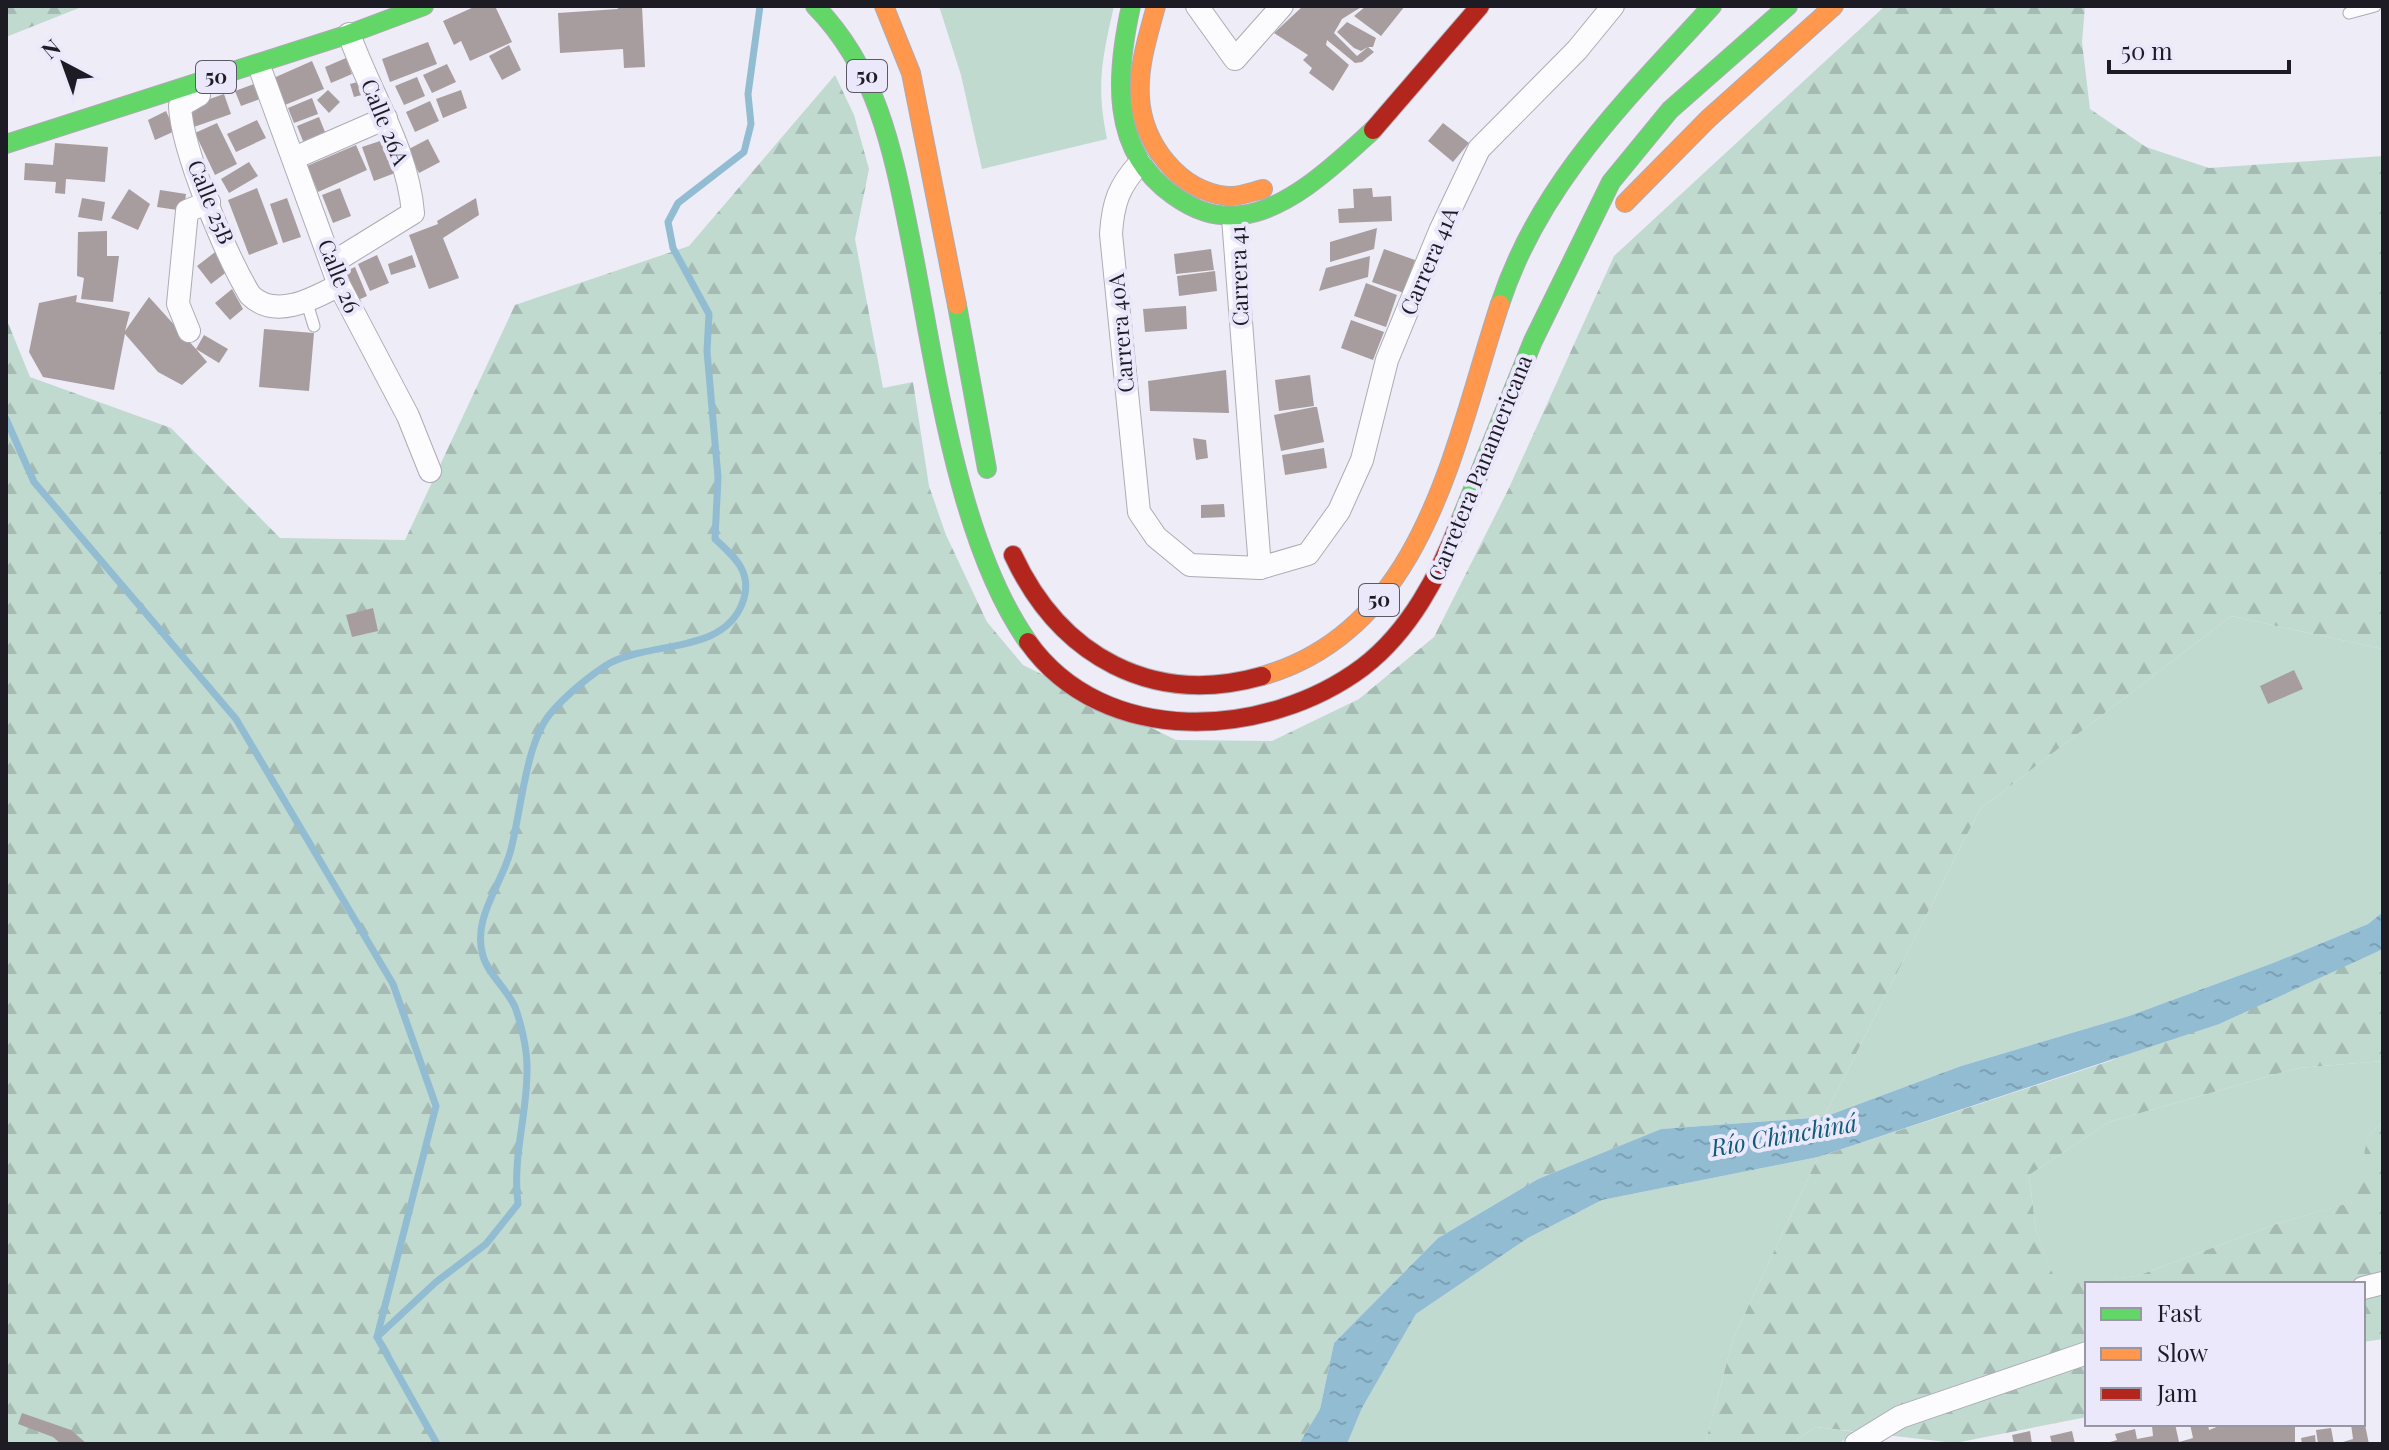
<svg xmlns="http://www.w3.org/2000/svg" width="2389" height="1450" font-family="'Playfair Display',serif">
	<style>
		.grass { fill: #c0dad0 }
		.forest { fill: url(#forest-firs) }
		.water { fill: url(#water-ripples) }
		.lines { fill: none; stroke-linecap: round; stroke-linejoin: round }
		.stream { stroke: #92bcd2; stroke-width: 7 }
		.building { fill: #a89d9e }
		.lane-casing { stroke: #adabb4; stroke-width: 13 }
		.street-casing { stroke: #adabb4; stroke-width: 24 }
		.fast-casing { stroke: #adabb4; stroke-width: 20 }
		.slow-casing { stroke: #adabb4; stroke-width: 20 }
		.jam-casing { stroke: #adabb4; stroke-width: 20 }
		.lane { stroke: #fcfcfe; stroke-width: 11 }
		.street { stroke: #fcfcfe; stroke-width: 22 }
		.fast { stroke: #63d668; stroke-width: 18 }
		.slow { stroke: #ff974d; stroke-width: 18 }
		.jam { stroke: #b3261e; stroke-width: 18 }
		.labels { text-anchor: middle; stroke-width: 8; stroke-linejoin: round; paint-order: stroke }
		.shield { fill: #ebe8fc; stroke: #5b5966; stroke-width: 2 }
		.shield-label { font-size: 20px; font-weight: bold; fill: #1d1c25 }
		.street-label { font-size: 22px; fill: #1d1c25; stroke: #ebe8fc }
		.water-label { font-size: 24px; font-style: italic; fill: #0e5c79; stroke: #ebe8fc }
	</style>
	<defs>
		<pattern id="forest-firs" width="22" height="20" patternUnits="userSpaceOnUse" patternTransform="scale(2)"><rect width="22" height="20" fill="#c0dad0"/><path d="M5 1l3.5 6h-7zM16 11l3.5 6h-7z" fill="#a5bab2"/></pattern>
		<pattern id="water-ripples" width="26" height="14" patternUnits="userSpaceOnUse" patternTransform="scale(2)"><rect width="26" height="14" fill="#92bcd2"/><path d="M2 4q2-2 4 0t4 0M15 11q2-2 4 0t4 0" fill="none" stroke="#7da1b4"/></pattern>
	</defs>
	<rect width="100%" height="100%" fill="#eeecf7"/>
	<g class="grass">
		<path d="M939,6H1114C1102,59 1096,85 1107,139L982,169L961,75Z"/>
		<polygon points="2231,616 2383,649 2383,912 2368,924 2273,963 2129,1016 1961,1066 1824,1117 1980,809"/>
		<polygon points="2383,1061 2383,1121 2367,1138 2357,1201 2279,1223 2137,1276 2057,1286 2036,1231 2029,1175 2109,1122 2298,1068"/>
		<polygon points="1818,1157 1733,1339 1705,1444 1347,1444 1362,1408 1416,1314 1528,1238 1602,1200"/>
		<polygon points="1816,1427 1856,1432 1838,1444 1790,1444"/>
	</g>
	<g class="forest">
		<polygon points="6,6 84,6 6,37"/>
		<polygon points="1885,6 2085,6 2082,42 2090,109 2146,147 2209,168 2383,156 2383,649 2231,616 1980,809 1824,1117 1661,1129 1538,1179 1438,1238 1334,1343 1320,1409 1299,1444 6,1444 6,318 30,377 171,428 280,538 405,540 515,305 689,246 835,75 854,115 869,169 855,239 883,388 913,382 929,486 946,535 987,622 1023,665 1176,740 1272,741 1359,699 1434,637 1508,490 1614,256"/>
		<polygon points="2383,949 2383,1061 2298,1068 2109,1122 2029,1175 2036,1231 2057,1285 2137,1276 2279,1223 2356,1201 2367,1138 2383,1121 2383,1339 2363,1342 2363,1284 2087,1284 2087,1417 1955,1443 1816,1427 1790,1444 1705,1444 1733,1339 1818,1157 2110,1061"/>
	</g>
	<polygon class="water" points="2383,912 2383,949 2219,1024 1818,1157 1602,1200 1528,1238 1416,1314 1362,1408 1347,1444 1299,1444 1320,1409 1334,1343 1438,1238 1538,1179 1661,1129 1824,1117 1961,1066 2129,1016 2273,963 2368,924"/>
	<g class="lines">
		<g class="stream">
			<polyline points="6,419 34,482 236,719 393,984 436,1106 377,1337 437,1444"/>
			<path d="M377,1337L436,1282L486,1244L518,1204C512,1153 528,1115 527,1066C527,1049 521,1023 515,1007C507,989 488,974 483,956C472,919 500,887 510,853C521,814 525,744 550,714C565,696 590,675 610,663C652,641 722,654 742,604C754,574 736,558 715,539L718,477L707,351L709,314L673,248L668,222L678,203L744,152L751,124L748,94L760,6"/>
		</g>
	</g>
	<g class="building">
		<polygon points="476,6 495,6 512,42 470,61 461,41 454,45 443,21"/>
		<polygon points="617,6 642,6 645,67 624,68 623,49 560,53 558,13 618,9"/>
		<polygon points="1303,6 1363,6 1342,19 1334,33 1357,56 1368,47 1361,51 1354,48 1337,32 1347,22 1376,38 1373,47 1368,47 1374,52 1362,62 1355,63 1327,40 1326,45 1349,65 1333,91 1309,73 1312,68 1303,60 1308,55 1274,33"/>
		<polygon points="1366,6 1405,6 1381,36 1354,16"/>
		<polygon points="428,42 437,64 390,82 382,59"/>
		<polygon points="509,45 521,70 502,80 489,56"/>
		<polygon points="346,58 352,74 331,83 325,67"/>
		<polygon points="312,61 324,89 280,107 269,80"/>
		<polygon points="447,64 456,82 432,93 423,75"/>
		<polygon points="417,77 425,96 404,105 395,86"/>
		<polygon points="365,80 369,93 354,97 350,84"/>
		<polygon points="259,82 265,97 241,106 235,91"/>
		<polygon points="328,90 340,102 329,113 317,100"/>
		<polygon points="461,90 467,108 443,118 436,99"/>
		<polygon points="224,94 231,114 191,128 184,108"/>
		<polygon points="312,98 318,114 294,123 288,108"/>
		<polygon points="430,101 439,121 415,132 406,112"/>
		<polygon points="166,111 175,131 155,140 148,120"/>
		<polygon points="319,117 327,137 305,146 297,126"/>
		<polygon points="257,120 266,138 236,152 227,134"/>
		<polygon points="217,123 237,164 215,175 195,133"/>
		<polygon points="1443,123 1469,143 1453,162 1428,141"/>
		<polygon points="428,139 440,162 419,173 407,150"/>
		<polygon points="383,140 395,173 374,181 362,147"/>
		<polygon points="55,143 108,147 105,182 66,179 65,194 55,193 56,182 24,180 25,163 53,165"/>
		<polygon points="356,145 367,170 318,192 307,166"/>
		<polygon points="249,162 258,176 229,193 221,179"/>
		<polygon points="257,188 278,244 249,255 228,200"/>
		<polygon points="340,188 351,216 333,223 322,195"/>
		<polygon points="1372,188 1373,197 1391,196 1392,221 1339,223 1338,209 1354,208 1353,189"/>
		<polygon points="129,189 150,204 138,230 111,218"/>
		<polygon points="160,190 186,194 184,211 157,207"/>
		<polygon points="82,198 105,202 102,221 78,217"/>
		<polygon points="287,198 301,237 283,243 270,204"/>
		<polygon points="476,198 479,215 443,238 459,278 429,289 409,235 438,224 437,221"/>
		<polygon points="1377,228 1374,249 1330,262 1330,242"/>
		<polygon points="107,231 107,256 119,256 113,302 81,299 84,278 77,276 78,232"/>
		<polygon points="219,249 233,267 211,284 197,266"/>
		<polygon points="1211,249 1214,270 1176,274 1174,254"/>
		<polygon points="1384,249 1415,260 1404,293 1372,282"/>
		<polygon points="377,255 389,283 370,291 358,264"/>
		<polygon points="412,255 416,267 391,275 388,264"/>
		<polygon points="1370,256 1368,277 1319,291 1326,268"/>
		<polygon points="355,267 367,296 356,301 344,272"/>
		<polygon points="1215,271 1217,291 1179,296 1177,276"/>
		<polygon points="1366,283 1397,295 1386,327 1354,316"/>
		<polygon points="232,289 243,309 230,320 215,303"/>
		<polygon points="77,295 76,302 130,312 125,331 149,297 196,349 204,335 228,349 219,363 196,349 207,362 182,385 158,372 125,334 114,390 43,377 29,352 39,303"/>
		<polygon points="1186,306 1187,329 1145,332 1143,309"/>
		<polygon points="1351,320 1384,332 1373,360 1341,348"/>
		<polygon points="264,329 314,333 309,391 259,387"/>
		<polygon points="1226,370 1229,413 1150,411 1148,381"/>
		<polygon points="1310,375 1314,406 1279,411 1275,380"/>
		<polygon points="1314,407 1317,407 1324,442 1281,451 1274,415"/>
		<polygon points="1193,438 1206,440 1208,458 1196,460"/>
		<polygon points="1324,448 1327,468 1285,475 1282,455"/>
		<polygon points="1224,504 1225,517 1201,518 1201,505"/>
		<polygon points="373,608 378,631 352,637 346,615"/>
		<polygon points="2294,670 2303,689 2268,704 2260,686"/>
		<polygon points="22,1413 71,1430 87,1444 61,1444 53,1437 18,1424"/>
		<polygon points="2363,1415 2369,1444 2336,1444 2353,1439 2351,1424 2363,1424"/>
		<polygon points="2160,1424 2175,1424 2179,1442 2193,1438 2190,1424 2208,1424 2209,1430 2224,1424 2295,1424 2295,1444 2103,1444 2117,1440 2115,1434 2135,1429 2137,1439 2153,1436 2152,1426"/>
		<polygon points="2331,1428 2334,1444 2318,1444 2316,1430"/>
		<polygon points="2030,1431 2032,1444 2014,1444 2012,1435"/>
		<polygon points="2072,1431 2075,1444 2052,1444 2050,1436"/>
		<polygon points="2315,1435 2316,1444 2302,1444 2301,1438"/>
	</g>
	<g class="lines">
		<defs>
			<g id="lane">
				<polyline points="2349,13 2375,6"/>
				<polyline points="307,303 314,326"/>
			</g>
			<g id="street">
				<polyline points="1197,6 1235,59 1282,6"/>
				<polyline points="262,74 339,285 408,416 430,471"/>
				<path d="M199,95L180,106C182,151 226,255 250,295C275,320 313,299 339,285"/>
				<polyline points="294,158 386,118"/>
				<path d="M1140,163C1119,186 1113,202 1111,234L1139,512L1156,537L1190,565L1260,568L1308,554L1339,511L1362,460L1387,360L1440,231L1479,149L1577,50L1613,6"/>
				<polyline points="1233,218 1260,568"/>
				<path d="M332,263L413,213C408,150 370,93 349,34"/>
				<polyline points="189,331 178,304 187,211 209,202"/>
				<polyline points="2363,1288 2383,1283"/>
				<polyline points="1856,1444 1900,1417 2087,1353"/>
			</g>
			<g id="fast">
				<path d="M815,6C878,70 893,152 910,237C935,360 956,540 1028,642"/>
				<path d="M1131,6C1116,74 1109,150 1173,195C1194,210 1214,218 1241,215C1289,210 1339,161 1373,130"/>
				<polyline points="6,144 349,34 424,6"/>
				<path d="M1500,304C1540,182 1628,98 1712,6"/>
				<polyline points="957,305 987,469"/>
				<polyline points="1460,521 1533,341 1611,182 1670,110 1788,6"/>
			</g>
			<g id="slow">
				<polyline points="884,6 911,73 957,305"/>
				<path d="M1156,6C1148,36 1138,66 1140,97C1142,143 1179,191 1227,196C1239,197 1251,192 1263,189"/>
				<polyline points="1625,203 1708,119 1834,6"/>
				<path d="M1262,676C1426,629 1454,442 1500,304"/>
			</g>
			<g id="jam">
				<polyline points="1373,130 1480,6"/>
				<path d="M1013,555C1060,656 1152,707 1262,676"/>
				<path d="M1028,642C1104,749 1267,739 1363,667C1410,631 1439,575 1460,521"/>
			</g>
		</defs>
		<use href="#lane" class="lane-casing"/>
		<use href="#street" class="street-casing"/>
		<use href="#fast" class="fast-casing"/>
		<use href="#slow" class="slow-casing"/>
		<use href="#jam" class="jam-casing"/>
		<use href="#lane" class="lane"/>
		<use href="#street" class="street"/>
		<use href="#fast" class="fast"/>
		<use href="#slow" class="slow"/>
		<use href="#jam" class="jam"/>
	</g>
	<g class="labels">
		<g class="shield">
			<rect x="847" y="60" width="40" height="32" rx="6"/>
			<rect x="196" y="61" width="40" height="32" rx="6"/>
			<rect x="1359" y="584" width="40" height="32" rx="6"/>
		</g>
		<g class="shield-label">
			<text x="867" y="83">50</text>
			<text x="216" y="84">50</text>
			<text x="1379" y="607">50</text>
		</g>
		<g class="street-label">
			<text transform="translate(385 122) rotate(68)" y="8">Calle 26A</text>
			<text transform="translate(211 202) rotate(68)" y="8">Calle 25B</text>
			<text transform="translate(1429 261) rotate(-67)" y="8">Carrera 41A</text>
			<text transform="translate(339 276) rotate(68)" y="8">Calle 26</text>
			<text transform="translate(1239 276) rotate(-92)" y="8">Carrera 41</text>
			<text transform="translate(1121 333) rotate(-95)" y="8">Carrera 40A</text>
			<text transform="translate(1480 468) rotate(-68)" y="8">Carretera Panamericana</text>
		</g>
		<g class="water-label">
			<text transform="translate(1784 1136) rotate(-10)" y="8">Río Chinchiná</text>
		</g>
	</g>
	<rect width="2389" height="1450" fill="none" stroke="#1d1c25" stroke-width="16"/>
	<rect x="2085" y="1282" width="280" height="144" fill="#ebe8fc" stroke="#9996a6" stroke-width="2"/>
	<rect x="2101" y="1308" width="40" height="12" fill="#63d668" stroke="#9996a6" stroke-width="2"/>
	<text x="2157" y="1322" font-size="24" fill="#1d1c25">Fast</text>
	<rect x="2101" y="1348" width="40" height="12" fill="#ff974d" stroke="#9996a6" stroke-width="2"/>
	<text x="2157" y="1362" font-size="24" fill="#1d1c25">Slow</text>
	<rect x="2101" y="1388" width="40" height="12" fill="#b3261e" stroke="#9996a6" stroke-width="2"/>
	<text x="2157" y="1402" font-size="24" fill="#1d1c25">Jam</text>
	<g transform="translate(64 64) rotate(319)" stroke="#ebe8fc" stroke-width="6" paint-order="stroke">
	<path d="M0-6L14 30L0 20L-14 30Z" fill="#1d1c25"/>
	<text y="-12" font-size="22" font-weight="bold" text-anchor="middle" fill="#1d1c25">N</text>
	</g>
	<path d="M2109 60v12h180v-12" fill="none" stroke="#1d1c25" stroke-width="4"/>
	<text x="2121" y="60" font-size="24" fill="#1d1c25" stroke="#ebe8fc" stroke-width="6" paint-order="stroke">50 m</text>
</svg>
